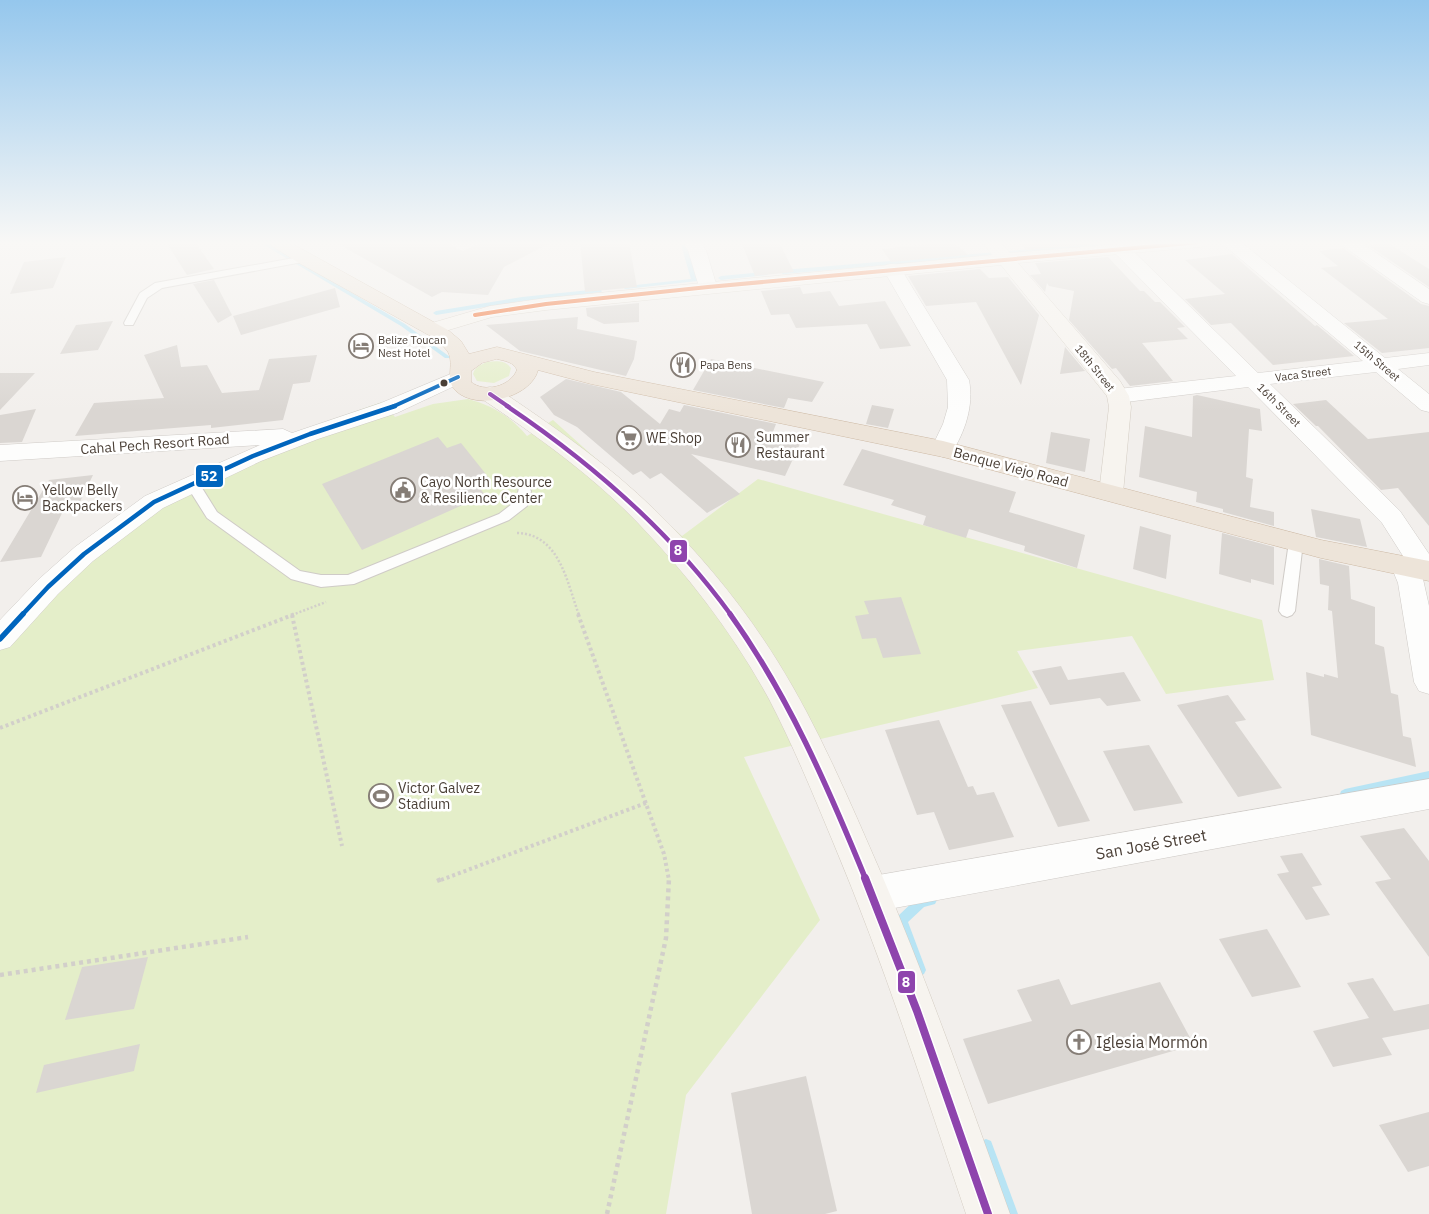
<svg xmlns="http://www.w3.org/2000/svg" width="1429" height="1214" font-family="'IBM Plex Sans',sans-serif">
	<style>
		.green { fill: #e4eec9 }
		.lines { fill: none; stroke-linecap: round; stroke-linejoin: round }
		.stream { fill: #b8e4f4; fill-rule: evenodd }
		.building { fill: #dad6d2 }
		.lane-casing { stroke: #cfcbc7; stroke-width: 2 }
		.street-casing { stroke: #cfcbc7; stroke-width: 1 }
		.secondary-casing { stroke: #d4cdc3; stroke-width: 1 }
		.highway-casing { stroke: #cdb9a4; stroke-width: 1 }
		.path-far2 { stroke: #d2cfca; stroke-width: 2.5; stroke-dasharray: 2 2; stroke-linecap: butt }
		.path-far1 { stroke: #d2cfca; stroke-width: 4; stroke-dasharray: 3 3; stroke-linecap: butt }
		.path { stroke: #d2cfca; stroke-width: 4.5; stroke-dasharray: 4 4; stroke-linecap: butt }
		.lane { fill: #fdfdfc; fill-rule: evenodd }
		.street { fill: #fdfdfc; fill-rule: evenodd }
		.secondary { fill: #f7f4ef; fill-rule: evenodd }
		.highway { fill: #ede4d9; fill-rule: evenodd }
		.bus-1-casing { stroke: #fff; stroke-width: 6 }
		.bus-2-far3-casing { stroke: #fff; stroke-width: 6 }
		.bus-2-far2-casing { stroke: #fff; stroke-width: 8 }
		.bus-2-far1-casing { stroke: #fff; stroke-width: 9 }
		.bus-2-casing { stroke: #fff; stroke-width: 11 }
		.bus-3-far2-casing { stroke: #fff; stroke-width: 6 }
		.bus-3-far1-casing { stroke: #fff; stroke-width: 8 }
		.bus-3-casing { stroke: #fff; stroke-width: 9 }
		.bus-1 { stroke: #f26522; stroke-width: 4 }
		.bus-2-far3 { stroke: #8e44ad; stroke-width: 4 }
		.bus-2-far2 { stroke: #8e44ad; stroke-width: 4.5 }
		.bus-2-far1 { stroke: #8e44ad; stroke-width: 5.5 }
		.bus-2 { stroke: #8e44ad; stroke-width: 8 }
		.bus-3-far2 { stroke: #0065bd; stroke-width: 4 }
		.bus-3-far1 { stroke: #0065bd; stroke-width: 4.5 }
		.bus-3 { stroke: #0065bd; stroke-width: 5.5 }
		.bus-dot { fill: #4a3f36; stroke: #fff; stroke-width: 2 }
		.labels { text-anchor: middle; stroke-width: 5; stroke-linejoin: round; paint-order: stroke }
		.far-poi-label { font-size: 11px; fill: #4a3f36; stroke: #fff; text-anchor: start }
		.far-street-label { font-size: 11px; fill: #4a3f36; stroke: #fff }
		.poi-label { font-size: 14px; fill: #4a3f36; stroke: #fff; text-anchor: start }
		.street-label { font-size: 14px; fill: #4a3f36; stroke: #fff }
		.near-street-label { font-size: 16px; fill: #4a3f36; stroke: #fff }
		.near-poi-label { font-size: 16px; fill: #4a3f36; stroke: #fff; text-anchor: start }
		.line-badge { stroke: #fff; stroke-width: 2 }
		.badge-label { font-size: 14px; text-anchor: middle; font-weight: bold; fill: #fff }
	</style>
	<rect width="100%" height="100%" fill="#f2efec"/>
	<g class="green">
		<path d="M487,362C496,361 505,360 511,368L509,376L494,383L477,381L473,374C475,367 480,365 487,362Z"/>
		<path d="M468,399C492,405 511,417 527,436L553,420L682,536L758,479L1262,620L1274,680L1166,694L1132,636L1017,651L1038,688L744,757L820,920L686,1095L666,1214H0V635L110,524L305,429L382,402L395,417L433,404Z"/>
	</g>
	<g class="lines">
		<g class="stream">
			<polygon points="259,242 265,242 405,324 450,357 449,358 445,358 401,326"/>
			<polygon points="678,242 683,242 687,244 696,278 699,280 698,281 625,289 624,288 627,286 691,279 681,245"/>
			<polygon points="1115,242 1132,242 1129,244 783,274 780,272 783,270"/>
			<polygon points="765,272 768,274 767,275 721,280 718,278 721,276"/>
			<polygon points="599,289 602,291 601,292 522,301 436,315 433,313 436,311 522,297"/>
			<polygon points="1429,771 1429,781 1345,799 1341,797 1340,794 1341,791 1345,789"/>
			<polygon points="931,894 935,896 937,900 935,904 924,907 908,922 926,970 924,974 920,976 916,974 896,920 898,916 917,898"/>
			<polygon points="986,1139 991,1141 1018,1214 1004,1214 979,1146 981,1141"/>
		</g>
	</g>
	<g class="building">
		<polygon points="166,242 195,242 214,269 187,275"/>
		<polygon points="335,242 444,242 463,251 482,242 552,242 504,267 488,295 442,292 432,297"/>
		<polygon points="580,242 629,242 637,287 585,292"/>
		<polygon points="741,242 779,242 794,272 755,276"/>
		<polygon points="946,242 954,242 968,255 891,262 882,249"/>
		<polygon points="1020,242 1094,242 1096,244 1026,250"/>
		<polygon points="1388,243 1429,269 1429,287 1368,245"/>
		<polygon points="1343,248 1421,304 1429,306 1429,348 1382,353 1344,323 1388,319 1321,268 1338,266 1319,251"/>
		<polygon points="1232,254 1315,326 1317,325 1354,356 1273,365 1231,323 1211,325 1185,299 1225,294 1185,260"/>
		<polygon points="66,257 53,288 10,294 24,262"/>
		<polygon points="1108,257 1140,291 1144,291 1155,302 1160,302 1185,327 1177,328 1188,339 1142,343 1173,381 1130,386 1116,368 1112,369 1069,320 1074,291 1049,286 1047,283 1045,292 1030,275 1041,274 1035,263"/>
		<polygon points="980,269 989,278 1008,277 1039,315 1021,385 976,302 926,306 908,276"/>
		<polygon points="214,280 232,315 218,323 193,284"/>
		<polygon points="800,287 803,294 830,291 839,306 885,301 911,346 880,349 867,324 796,328 789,314 771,315 761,291"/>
		<polygon points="335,288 340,307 241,335 233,316"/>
		<polygon points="639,303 639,322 604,324 587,316 586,308"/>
		<polygon points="578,317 577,329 637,341 634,359 626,376 520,351 486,325"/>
		<polygon points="113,321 98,350 60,354 76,325"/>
		<polygon points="177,345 181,367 207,365 222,393 259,390 269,359 317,355 310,382 293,384 283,420 211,428 211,425 75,436 94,403 164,398 144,355"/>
		<polygon points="1065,347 1085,371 1060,374"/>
		<polygon points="711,359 725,362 824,382 812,402 788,398 784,408 693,390"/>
		<polygon points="0,373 35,373 0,410"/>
		<polygon points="566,379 621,392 660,424 669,409 680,412 684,405 776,424 771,437 800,444 785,476 691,454 740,494 707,513 661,473 650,479 641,471 633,475 577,427 554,415 540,397"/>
		<polygon points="1197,395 1260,409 1262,431 1249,429 1246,477 1253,479 1250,507 1274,512 1274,526 1223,512 1223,509 1196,502 1197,492 1139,477 1145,426 1192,437 1193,396"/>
		<polygon points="1326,400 1368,439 1429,432 1429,526 1398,488 1381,490 1318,426 1316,426 1293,404"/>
		<polygon points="872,405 894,409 888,428 866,424"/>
		<polygon points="36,409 22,442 0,443 0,415"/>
		<polygon points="1051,432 1090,439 1085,472 1046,463"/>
		<polygon points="438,437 447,448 461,443 489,478 476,483 485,495 362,550 322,484"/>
		<polygon points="862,449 1016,492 1009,512 1085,535 1077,568 1024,551 1025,546 969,529 966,538 923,525 926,516 891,505 894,500 843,485"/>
		<polygon points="93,475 76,510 63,511 41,557 0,562 49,480"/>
		<polygon points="1311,509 1360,519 1367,547 1316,537"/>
		<polygon points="1140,526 1171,535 1166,579 1133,569"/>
		<polygon points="1222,533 1274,547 1274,585 1251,579 1251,583 1219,574"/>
		<polygon points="1319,559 1349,566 1351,599 1375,607 1375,644 1384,647 1391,693 1398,695 1403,736 1411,738 1416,767 1311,735 1306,672 1324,677 1324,674 1338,678 1332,611 1328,610 1329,586 1320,584"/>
		<polygon points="901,597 921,654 883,658 876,638 862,639 855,616 869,614 864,601"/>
		<polygon points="1061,666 1068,680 1124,672 1141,701 1107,706 1100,698 1050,705 1032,671"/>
		<polygon points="1228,695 1246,720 1235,722 1282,788 1238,797 1177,705"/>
		<polygon points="1031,701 1090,821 1058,827 1001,705"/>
		<polygon points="939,720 968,787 973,786 977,795 994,792 1014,837 949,850 934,812 917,815 885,730"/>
		<polygon points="1149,745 1183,803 1134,811 1103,751"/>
		<polygon points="1404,828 1429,861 1429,957 1375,882 1391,879 1360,836"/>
		<polygon points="1302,853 1322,885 1312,887 1330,915 1306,920 1277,874 1289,872 1280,856"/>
		<polygon points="1267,929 1301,987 1252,997 1219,939"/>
		<polygon points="148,957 134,1009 65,1020 82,967"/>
		<polygon points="1373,978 1394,1011 1429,1004 1429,1029 1382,1038 1392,1055 1333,1067 1313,1031 1369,1018 1347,983"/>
		<polygon points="1059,979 1071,1005 1160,982 1194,1045 988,1104 963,1039 1032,1021 1017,990"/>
		<polygon points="140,1044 134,1071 36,1093 44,1065"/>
		<polygon points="806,1076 837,1211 825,1214 752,1214 731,1093"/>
		<polygon points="1429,1112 1429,1166 1408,1172 1379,1125"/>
	</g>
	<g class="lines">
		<defs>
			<g id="lane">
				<polygon points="305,256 308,257 308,261 162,288 147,298 133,325 125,325 124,323 140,293 155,283"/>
				<polygon points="192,479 197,480 217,512 300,571 321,575 348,575 499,514 516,501 519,488 529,488 531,491 527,506 509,520 354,584 321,587 291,579 207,518 185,483 187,480"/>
				<polygon points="1296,537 1301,538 1303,542 1295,611 1292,615 1287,617 1282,615 1279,611 1289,542 1291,538"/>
			</g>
			<g id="street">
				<polygon points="683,242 700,242 706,250 717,287 715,291 708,293 701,291 699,287 688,250"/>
				<polygon points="1223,242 1241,242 1385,358 1429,353 1429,365 1398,369 1429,394 1429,412 1421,410 1376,372 1270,384 1400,511 1429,554 1429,579 1423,579 1429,606 1429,694 1419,691 1414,682 1398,583 1391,566 1395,559 1403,556 1382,523 1248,387 1118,403 1110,401 1107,396 1110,391 1118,389 1236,376 1115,253 1112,249 1115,245 1121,244 1127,245 1258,373 1363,361 1225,246"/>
				<polygon points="1341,242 1360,242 1429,289 1429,304 1422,302 1343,246"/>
				<path d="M892,264L898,265L901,269L969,380C974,406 965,432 951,454L943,457L935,454L931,449L943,424L948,407L947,380L883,269L886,265Z"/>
				<polygon points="458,371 465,373 469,377 465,381 397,413 318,439 261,461 163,508 93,561 58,594 10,647 0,650 0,620 38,580 75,547 145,496 260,445 0,461 0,445 283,429 292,433 381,403"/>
				<polygon points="1429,779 1429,809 873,912 860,907 855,894 860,881 873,876"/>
			</g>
			<g id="secondary">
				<polygon points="983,242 1000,242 1010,253 1145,242 1209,242 1206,246 1200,247 1018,263 1120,381 1129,396 1131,407 1123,493 1120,499 1111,501 1102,499 1099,493 1109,407 1107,396 1001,265 546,310 492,317 432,335 425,333 422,329 425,325 490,306 546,298 992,255"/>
				<path d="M490,387L498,389C553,426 608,464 656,511C702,556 744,607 778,662C819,728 850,802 881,873C929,985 969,1100 1010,1214H966C924,1089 884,963 833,842C813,794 793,745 769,699C734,635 689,576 638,523C592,475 537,436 482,399L479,394L482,389Z"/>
			</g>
			<path id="highway" d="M269,242H289L448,330L461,341L469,354L497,347L594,372L943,441L1321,540L1429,561V581L1321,558L943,457L591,384L538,370C531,398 477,411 456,391C444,379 455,366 448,352C445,347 438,342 434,338L299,263L272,246ZM497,359C505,361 514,362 517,370C510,387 484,393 471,382V371L482,363Z"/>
		</defs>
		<use href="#lane" class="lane-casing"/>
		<use href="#street" class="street-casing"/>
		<use href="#secondary" class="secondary-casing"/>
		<use href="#highway" class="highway-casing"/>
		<g class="path-far2">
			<path d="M517,533C560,534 567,583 579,615"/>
			<polyline points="292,615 326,602"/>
		</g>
		<g class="path-far1">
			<polyline points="578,614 664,854 669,880"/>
			<polyline points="292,615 342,846"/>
			<polyline points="0,728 295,614"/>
			<polyline points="441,880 646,803"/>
		</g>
		<g class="path">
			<polyline points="437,881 444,878"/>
			<polyline points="0,975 248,937"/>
			<polyline points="607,1214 666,938 669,878"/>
		</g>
		<use href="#lane" class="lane"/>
		<use href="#street" class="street"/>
		<use href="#secondary" class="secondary"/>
		<use href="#highway" class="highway"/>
		<defs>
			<polyline id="bus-1" points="475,315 546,304 708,287 1200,242"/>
			<polyline id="bus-2-far3" points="490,394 509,407"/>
			<path id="bus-2-far2" d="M507,406C593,464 670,531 731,615"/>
			<path id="bus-2-far1" d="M730,614C788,695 828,787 866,880"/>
			<polyline id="bus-2" points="865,878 917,1011 988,1214"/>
			<polyline id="bus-3-far2" points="392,407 458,377"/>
			<polyline id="bus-3-far1" points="22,615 48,587 84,554 154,502 253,456 310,434 395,406"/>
			<polyline id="bus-3" points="0,639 23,614"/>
		</defs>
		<use href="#bus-1" class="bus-1-casing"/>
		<use href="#bus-2-far3" class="bus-2-far3-casing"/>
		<use href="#bus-2-far2" class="bus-2-far2-casing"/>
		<use href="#bus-2-far1" class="bus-2-far1-casing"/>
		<use href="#bus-2" class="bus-2-casing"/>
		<use href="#bus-3-far2" class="bus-3-far2-casing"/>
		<use href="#bus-3-far1" class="bus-3-far1-casing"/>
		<use href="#bus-3" class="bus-3-casing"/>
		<use href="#bus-1" class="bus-1"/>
		<use href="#bus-2-far3" class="bus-2-far3"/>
		<use href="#bus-2-far2" class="bus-2-far2"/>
		<use href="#bus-2-far1" class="bus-2-far1"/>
		<use href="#bus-2" class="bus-2"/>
		<use href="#bus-3-far2" class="bus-3-far2"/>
		<use href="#bus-3-far1" class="bus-3-far1"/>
		<use href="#bus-3" class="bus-3"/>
	</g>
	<linearGradient id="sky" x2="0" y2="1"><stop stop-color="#95c7ed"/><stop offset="0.59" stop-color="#f9f8f6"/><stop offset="1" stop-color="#f9f8f6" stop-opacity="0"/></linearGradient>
	<rect width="1429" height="412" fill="url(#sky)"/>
	<defs>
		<symbol id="hotel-ring" viewBox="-11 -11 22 22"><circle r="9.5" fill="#fff" stroke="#857d76" stroke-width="1.5"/><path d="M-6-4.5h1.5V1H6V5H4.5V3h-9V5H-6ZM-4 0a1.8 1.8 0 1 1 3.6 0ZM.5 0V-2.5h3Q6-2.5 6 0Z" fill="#857d76"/></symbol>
		<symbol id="restaurant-ring" viewBox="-11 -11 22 22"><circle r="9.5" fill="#fff" stroke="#857d76" stroke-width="1.5"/><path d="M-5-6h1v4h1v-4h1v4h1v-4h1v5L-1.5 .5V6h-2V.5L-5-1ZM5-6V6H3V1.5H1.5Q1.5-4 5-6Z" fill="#857d76"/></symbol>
		<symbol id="supermarket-ring" viewBox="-11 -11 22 22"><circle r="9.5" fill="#fff" stroke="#857d76" stroke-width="1.5"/><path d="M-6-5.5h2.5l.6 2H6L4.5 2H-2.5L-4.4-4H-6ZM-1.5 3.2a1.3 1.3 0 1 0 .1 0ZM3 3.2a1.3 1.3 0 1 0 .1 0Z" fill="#857d76"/></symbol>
		<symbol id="civic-ring" viewBox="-11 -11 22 22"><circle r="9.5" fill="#fff" stroke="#857d76" stroke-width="1.5"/><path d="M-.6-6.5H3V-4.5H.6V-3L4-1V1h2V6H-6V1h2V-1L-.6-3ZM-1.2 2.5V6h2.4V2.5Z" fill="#857d76"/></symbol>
		<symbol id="stadium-ring" viewBox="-11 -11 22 22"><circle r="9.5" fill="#fff" stroke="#857d76" stroke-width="1.5"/><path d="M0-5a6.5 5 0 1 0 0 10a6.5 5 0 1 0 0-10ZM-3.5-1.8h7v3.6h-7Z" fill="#857d76"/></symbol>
		<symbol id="church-ring" viewBox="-11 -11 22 22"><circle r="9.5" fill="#fff" stroke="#857d76" stroke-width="1.5"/><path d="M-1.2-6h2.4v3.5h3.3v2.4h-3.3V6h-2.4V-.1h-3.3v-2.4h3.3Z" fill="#857d76"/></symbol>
	</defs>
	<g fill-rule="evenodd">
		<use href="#hotel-ring" x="347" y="332" width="28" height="28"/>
		<use href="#restaurant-ring" x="669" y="351" width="28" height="28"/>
		<use href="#supermarket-ring" x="615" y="424" width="28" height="28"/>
		<use href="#restaurant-ring" x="724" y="431" width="28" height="28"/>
		<use href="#civic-ring" x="389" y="476" width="28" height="28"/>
		<use href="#hotel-ring" x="11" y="484" width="28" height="28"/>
		<use href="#stadium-ring" x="367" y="782" width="28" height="28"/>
		<use href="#church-ring" x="1065" y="1028" width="28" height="28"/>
	</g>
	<circle class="bus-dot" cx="444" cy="383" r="4.5"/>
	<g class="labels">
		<g class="far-poi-label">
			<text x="378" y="344">Belize Toucan<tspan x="378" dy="13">Nest Hotel</tspan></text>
			<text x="700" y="369">Papa Bens</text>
		</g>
		<g class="far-street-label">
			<text transform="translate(1377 361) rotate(40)" y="4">15th Street</text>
			<text transform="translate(1095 368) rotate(51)" y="4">18th Street</text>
			<text transform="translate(1303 374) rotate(-7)" y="4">Vaca Street</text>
			<text transform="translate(1279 405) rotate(45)" y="4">16th Street</text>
		</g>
		<g class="poi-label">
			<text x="756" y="442">Summer<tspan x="756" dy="16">Restaurant</tspan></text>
			<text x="646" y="443">WE Shop</text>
			<text x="420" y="487">Cayo North Resource<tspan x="420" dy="16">&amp; Resilience Center</tspan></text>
			<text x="42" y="495">Yellow Belly<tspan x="42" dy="16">Backpackers</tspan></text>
			<text x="398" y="793">Victor Galvez<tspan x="398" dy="16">Stadium</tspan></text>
		</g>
		<g class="street-label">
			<text transform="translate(155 444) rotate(-4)" y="5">Cahal Pech Resort Road</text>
			<text transform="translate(1011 467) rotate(15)" y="5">Benque Viejo Road</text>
		</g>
		<g class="near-street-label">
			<text transform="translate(1151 844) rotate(-10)" y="6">San José Street</text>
		</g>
		<g class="near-poi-label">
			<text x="1096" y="1048">Iglesia Mormón</text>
		</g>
	</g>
	<g class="line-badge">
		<rect x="195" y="464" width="29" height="24" rx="5" fill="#0065bd"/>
		<rect x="669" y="539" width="19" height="24" rx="5" fill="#8e44ad"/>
		<rect x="897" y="970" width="19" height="24" rx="5" fill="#8e44ad"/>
	</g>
	<g class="badge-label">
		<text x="209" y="481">52</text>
		<text x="678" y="555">8</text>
		<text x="906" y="987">8</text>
	</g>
</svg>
